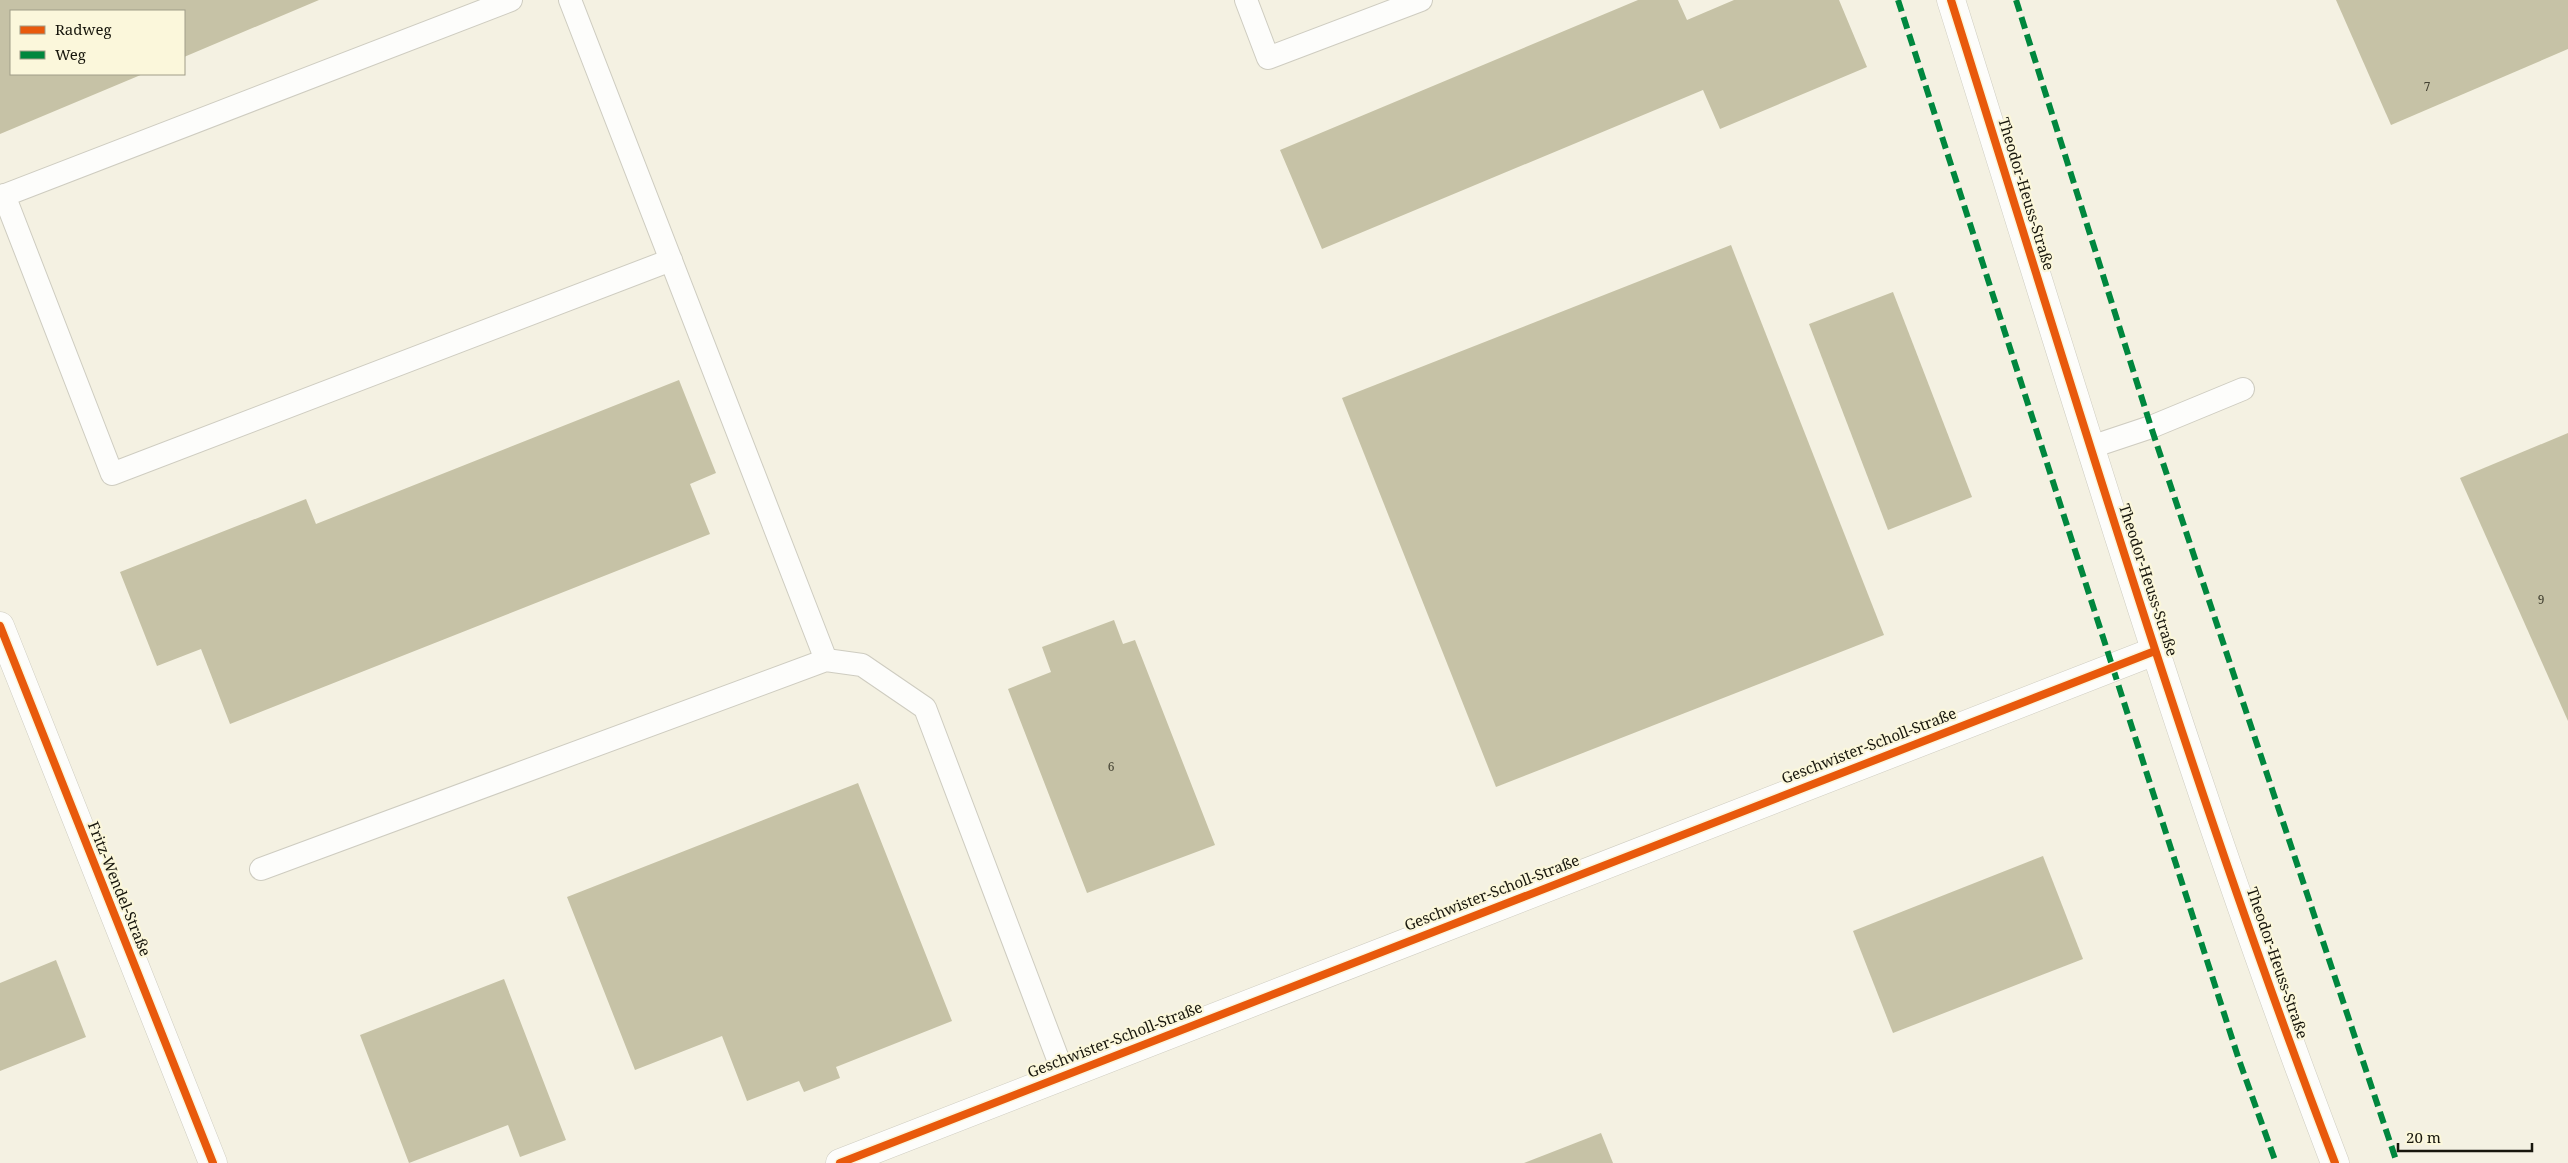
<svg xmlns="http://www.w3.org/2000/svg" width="2568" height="1163" font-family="'Noto Serif',serif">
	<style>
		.building { fill: #c6c2a6 }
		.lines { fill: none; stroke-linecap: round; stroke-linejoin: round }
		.service-casing { stroke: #ceccc0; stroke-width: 24 }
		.minor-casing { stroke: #ceccc0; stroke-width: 29 }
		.service { stroke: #fdfdfb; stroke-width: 22 }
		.minor { stroke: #fdfdfb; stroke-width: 28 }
		.quiet { stroke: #00873e; stroke-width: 6; stroke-dasharray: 12 6; stroke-linecap: butt }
		.cycleway-casing { stroke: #fbf7db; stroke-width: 11 }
		.cycleway { stroke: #e8590c; stroke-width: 8 }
		.labels { text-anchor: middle; stroke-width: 4.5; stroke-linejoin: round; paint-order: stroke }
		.number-label { font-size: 12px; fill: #434132 }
		.street-label { font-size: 15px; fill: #17160c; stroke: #fbf7db }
	</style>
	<rect width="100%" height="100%" fill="#f4f1e2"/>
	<g class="building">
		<polygon points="0,0 319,0 184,57 184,11 11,11 11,74 143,74 0,134"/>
		<polygon points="1638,0 1678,0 1687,20 1734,0 1839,0 1867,67 1720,129 1703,90 1322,249 1280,150"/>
		<polygon points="2336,0 2568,0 2568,49 2391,125"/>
		<polygon points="1731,245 1884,635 1496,787 1342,398"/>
		<polygon points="1893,292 1972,497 1888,530 1809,324"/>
		<polygon points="679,380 716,473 690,484 710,534 230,724 201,649 157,666 120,572 306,499 316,524"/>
		<polygon points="2568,433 2568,721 2460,478"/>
		<polygon points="1114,620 1123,644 1135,640 1215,845 1087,893 1008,689 1051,672 1042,647"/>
		<polygon points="858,783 952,1021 836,1067 840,1078 804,1092 799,1081 747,1101 722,1036 635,1070 567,897"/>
		<polygon points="2043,856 2083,959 1893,1033 1853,931"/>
		<polygon points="56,960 86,1037 0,1071 0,983"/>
		<polygon points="504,979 566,1140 520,1157 508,1125 409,1163 360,1035"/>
		<polygon points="1601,1133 1613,1163 1524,1163"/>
	</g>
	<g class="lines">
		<defs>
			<g id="service">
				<polyline points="570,0 826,660"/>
				<polyline points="1246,0 1268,58 1421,0"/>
				<polyline points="4,195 112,474 671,260"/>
				<polyline points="0,197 511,0"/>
				<polyline points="2091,447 2151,427 2243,389"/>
				<polyline points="261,869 826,660 862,665 925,708 1064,1075"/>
			</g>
			<g id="minor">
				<path d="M1951,0C2073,389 2189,782 2335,1163"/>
				<polyline points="0,626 213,1163"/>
				<polyline points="840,1163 2155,651"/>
			</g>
		</defs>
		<use href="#service" class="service-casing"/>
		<use href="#minor" class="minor-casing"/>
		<use href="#service" class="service"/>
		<use href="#minor" class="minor"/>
		<g class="quiet">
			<polyline points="1898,0 2239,1060 2276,1163"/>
			<polyline points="2016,0 2151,427 2397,1163"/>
		</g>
		<defs>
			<g id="cycleway">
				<path d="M1951,0C2073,389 2189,782 2335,1163"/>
				<polyline points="0,626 213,1163"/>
				<polyline points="840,1163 2155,651"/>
			</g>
		</defs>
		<use href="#cycleway" class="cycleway-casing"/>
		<use href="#cycleway" class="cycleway"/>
	</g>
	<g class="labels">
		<g class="number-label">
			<text x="2427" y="91">7</text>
			<text x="2541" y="604">9</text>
			<text x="1111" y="771">6</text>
		</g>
		<g class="street-label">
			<text transform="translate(2026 194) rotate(73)" y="5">Theodor-Heuss-Straße</text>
			<text transform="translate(2148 580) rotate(72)" y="5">Theodor-Heuss-Straße</text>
			<text transform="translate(1869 746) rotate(-21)" y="5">Geschwister-Scholl-Straße</text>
			<text transform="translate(119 889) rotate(68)" y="5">Fritz-Wendel-Straße</text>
			<text transform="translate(1492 893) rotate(-21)" y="5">Geschwister-Scholl-Straße</text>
			<text transform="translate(2277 963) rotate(71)" y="5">Theodor-Heuss-Straße</text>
			<text transform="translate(1115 1040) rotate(-21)" y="5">Geschwister-Scholl-Straße</text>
		</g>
	</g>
	<rect x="10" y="10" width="175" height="65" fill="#fbf7db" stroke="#a09d88"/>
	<rect x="20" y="26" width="25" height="8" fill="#e8590c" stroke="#a09d88"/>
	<text x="55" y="35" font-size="15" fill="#17160c">Radweg</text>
	<rect x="20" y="51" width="25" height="8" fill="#00873e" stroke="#a09d88"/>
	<text x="55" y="60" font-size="15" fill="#17160c">Weg</text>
	<path d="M2398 1143v8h134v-8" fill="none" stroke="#17160c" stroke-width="2.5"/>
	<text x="2406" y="1143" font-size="15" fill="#17160c" stroke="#fbf7db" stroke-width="4" paint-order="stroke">20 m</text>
</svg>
